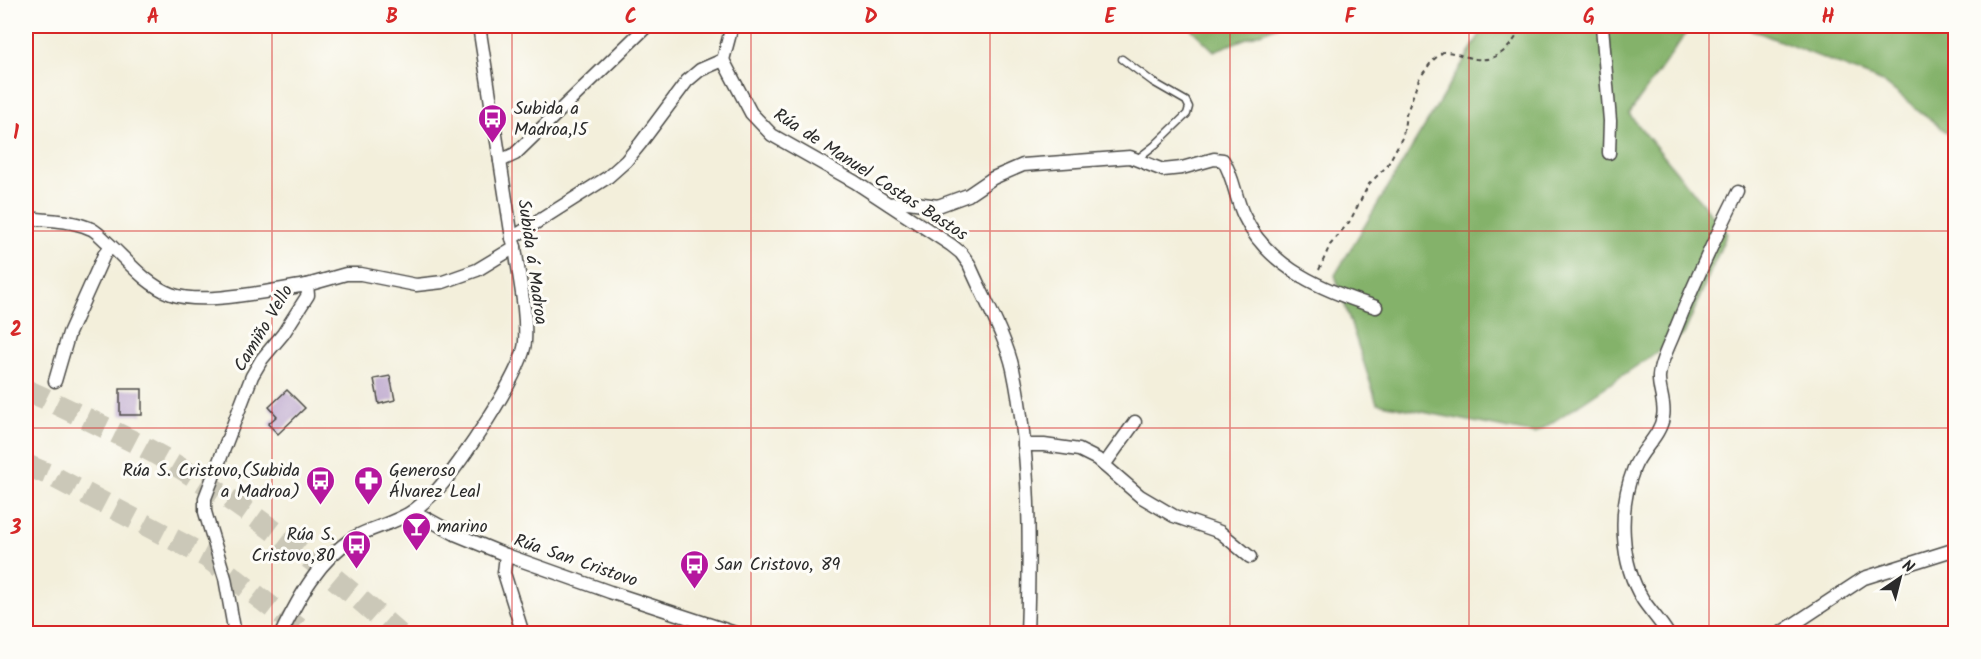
<svg xmlns="http://www.w3.org/2000/svg" width="1981" height="659" font-family="Kalam,sans-serif">
	<style>
		.forest { fill: #84b26b; stroke: #586e4b; stroke-width: 1.5 }
		.building { fill: #b8a1cb }
		.lines { fill: none; stroke-linecap: round; stroke-linejoin: round }
		.motorway-tunnel { stroke: #cbc8b8; stroke-width: 22; stroke-dasharray: 22 11; stroke-linecap: butt }
		.service-casing { stroke: #494845; stroke-width: 9 }
		.minor-casing { stroke: #494845; stroke-width: 15 }
		.path { stroke: #494845; stroke-width: 2; stroke-dasharray: 4.5 4.5; stroke-linecap: butt }
		.service { stroke: #fff; stroke-width: 6 }
		.minor { stroke: #fff; stroke-width: 12 }
		.grid { fill: none; stroke: #d62828; stroke-width: 1.5; stroke-opacity: 0.55 }
		.labels { text-anchor: middle; stroke-width: 6; stroke-linejoin: round; paint-order: stroke }
		.poi-label { font-size: 18px; fill: #2b2b2b; stroke: #fdfcf7; text-anchor: start }
		.street-label { font-size: 18px; fill: #2b2b2b; stroke: #fdfcf7 }
		.neatline { fill: none; stroke: #d62828; stroke-width: 2 }
		.grid-label { font-size: 20px; text-anchor: middle; font-weight: bold; fill: #d62828 }
	</style>
	<rect width="100%" height="100%" fill="#fdfcf7"/>
	<filter id="ink" filterUnits="userSpaceOnUse"><feTurbulence type="fractalNoise" baseFrequency=".0167" numOctaves="2"/><feDisplacementMap in="SourceGraphic" scale="12" xChannelSelector="R" yChannelSelector="G"/><feConvolveMatrix kernelMatrix="1 2 1 2 8 2 1 2 1" color-interpolation-filters="sRGB"/></filter>
	<filter id="wash" filterUnits="userSpaceOnUse"><feTurbulence type="fractalNoise" baseFrequency=".008" numOctaves="4" result="noise"/><feDisplacementMap in="SourceGraphic" scale="24" xChannelSelector="R" yChannelSelector="G"/><feGaussianBlur stdDeviation="1.35" result="paint"/><feColorMatrix in="noise" values="0 0 0 0 0 0 0 0 0 0 0 0 0 0 0 0 0 1.4 0 .05"/><feComposite in="paint" operator="in"/></filter>
	<g filter="url(#wash)">
		<rect width="100%" height="100%" fill="#f3efdb"/>
		<g class="forest">
			<polygon points="1188,26 1278,26 1214,51"/>
			<polygon points="1485,26 1691,26 1629,114 1727,233 1684,334 1535,434 1377,403 1335,275"/>
			<polygon points="1742,26 1955,26 1955,139 1883,82"/>
		</g>
		<g id="blocks">
			<g class="building">
				<polygon points="390,376 395,400 379,404 374,379"/>
				<rect x="120" y="389" width="22" height="26"/>
				<polygon points="287,390 305,408 278,434 268,424 277,416 269,407"/>
			</g>
		</g>
	</g>
	<g filter="url(#ink)">
		<use href="#blocks" fill-opacity="0" stroke="#494845" stroke-width="1.5"/>
		<g class="lines">
			<g class="motorway-tunnel">
				<path d="M26,390L44,398C82,417 121,434 158,455C245,504 325,568 399,634"/>
				<polyline points="26,465 48,474 207,557 306,634"/>
			</g>
			<defs>
				<polyline id="service" points="1122,59 1153,82 1186,101 1189,107 1187,114 1155,145 1137,159"/>
				<g id="minor">
					<polyline points="1602,26 1610,121 1609,153"/>
					<path d="M723,60L751,113L772,135L855,182L951,245L961,253L969,264C982,295 1006,337 1013,369C1031,454 1030,548 1027,634"/>
					<polyline points="723,60 732,26"/>
					<polyline points="500,161 515,154 647,26"/>
					<path d="M889,204L908,202L938,206L968,195L993,178L1023,165L1130,157L1163,170L1182,168L1214,159L1223,160C1234,177 1235,198 1244,216C1268,268 1325,291 1376,307"/>
					<path d="M26,218C46,220 70,220 89,228C96,230 101,237 107,242C127,260 145,284 171,294C204,306 271,290 307,285"/>
					<polyline points="512,238 608,177 626,161 640,144 687,81 700,70 723,60"/>
					<polyline points="55,381 69,333 104,255 111,246"/>
					<polyline points="1024,445 1044,445 1079,450 1097,459 1140,496 1174,516 1220,532 1250,557"/>
					<polyline points="1104,465 1135,422"/>
					<polyline points="413,511 455,534 506,555 610,592 738,634"/>
					<polyline points="506,555 504,573 523,634"/>
					<polyline points="235,634 225,578 205,512 205,498 252,376 262,359 283,334 308,295 307,285 346,274 361,274 416,285 443,282 477,270 515,247"/>
					<path d="M281,634C299,597 319,559 355,537C373,527 396,523 413,511C421,505 430,497 437,490C459,466 523,372 525,342C527,311 519,278 515,247L512,238L479,26"/>
					<path d="M1668,634C1661,622 1651,612 1643,600C1620,563 1618,509 1634,468C1641,450 1660,436 1663,417C1666,404 1658,389 1659,376C1660,362 1669,346 1674,333C1693,285 1715,238 1738,192"/>
					<polyline points="1779,634 1864,578 1956,549"/>
				</g>
			</defs>
			<use href="#service" class="service-casing"/>
			<use href="#minor" class="minor-casing"/>
			<path class="path" d="M1319,270L1330,245L1350,221L1369,184L1387,166L1403,136L1406,115L1419,79L1432,61L1443,52C1455,52 1464,57 1476,59C1499,62 1513,45 1522,26"/>
			<use href="#service" class="service"/>
			<use href="#minor" class="minor"/>
		</g>
	</g>
	<path class="grid" d="M272,26V634M512,26V634M751,26V634M990,26V634M1230,26V634M1469,26V634M1709,26V634M26,231H1956M26,428H1956"/>
	<defs>
		<symbol id="bus-pin" viewBox="-11 -11 22 30"><path d="M0 17L-7.5 6A9.5 9.5 0 1 1 7.5 6Z" fill="#b5179e" stroke="#fdfcf7"/><path d="M-5-6H5V4H4V6H2V4H-2V6H-4V4H-5ZM-3.5-4V0h7V-4ZM-3.5 1.2v1.5H-2V1.2ZM2 1.2v1.5H3.5V1.2Z" fill="#fff"/></symbol>
		<symbol id="pharmacy-pin" viewBox="-11 -11 22 30"><path d="M0 17L-7.5 6A9.5 9.5 0 1 1 7.5 6Z" fill="#b5179e" stroke="#fdfcf7"/><path d="M-2-6h4v4h4v4h-4v4h-4v-4h-4v-4h4Z" fill="#fff"/></symbol>
		<symbol id="bar-pin" viewBox="-11 -11 22 30"><path d="M0 17L-7.5 6A9.5 9.5 0 1 1 7.5 6Z" fill="#b5179e" stroke="#fdfcf7"/><path d="M-6-5H6L.8 .8V4.5H3.5V6h-7V4.5H-.8V.8Z" fill="#fff"/></symbol>
	</defs>
	<g fill-rule="evenodd">
		<use href="#bus-pin" x="476" y="102" width="33" height="45"/>
		<use href="#bus-pin" x="304" y="464" width="33" height="45"/>
		<use href="#pharmacy-pin" x="352" y="464" width="33" height="45"/>
		<use href="#bar-pin" x="400" y="510" width="33" height="45"/>
		<use href="#bus-pin" x="340" y="528" width="33" height="45"/>
		<use href="#bus-pin" x="678" y="548" width="33" height="45"/>
	</g>
	<g class="labels">
		<g class="poi-label">
			<text x="514" y="114">Subida a<tspan x="514" dy="21">Madroa,15</tspan></text>
			<text x="300" y="476" text-anchor="end">Rúa S. Cristovo,(Subida<tspan x="300" dy="21">a Madroa)</tspan></text>
			<text x="389" y="476">Generoso<tspan x="389" dy="21">Álvarez Leal</tspan></text>
			<text x="437" y="532">marino</text>
			<text x="335" y="540" text-anchor="end">Rúa S.<tspan x="335" dy="21">Cristovo,80</tspan></text>
			<text x="715" y="570">San Cristovo, 89</text>
		</g>
		<g class="street-label">
			<text transform="translate(871 174) rotate(33)" y="6">Rúa de Manuel Costas Bastos</text>
			<text transform="translate(533 262) rotate(82)" y="6">Subida á Madroa</text>
			<text transform="translate(263 328) rotate(-59)" y="6">Camiño Vello</text>
			<text transform="translate(576 560) rotate(19)" y="6">Rúa San Cristovo</text>
		</g>
	</g>
	<rect width="1981" height="659" fill="none" stroke="#fdfcf7" stroke-width="66"/>
	<g transform="translate(1900 578) rotate(35)" stroke="#fdfcf7" stroke-width="4.5" paint-order="stroke">
	<path d="M0-4.5L10 22L0 15L-10 22Z" fill="#2b2b2b"/>
	<text y="-9" font-size="16" font-weight="bold" text-anchor="middle" fill="#2b2b2b">N</text>
	</g>
	<rect x="33" y="33" width="1915" height="593" class="neatline"/>
	<g class="grid-label">
		<text x="153" y="23">A</text>
		<text x="392" y="23">B</text>
		<text x="631" y="23">C</text>
		<text x="871" y="23">D</text>
		<text x="1110" y="23">E</text>
		<text x="1350" y="23">F</text>
		<text x="1589" y="23">G</text>
		<text x="1828" y="23">H</text>
		<text x="16" y="139">1</text>
		<text x="16" y="336">2</text>
		<text x="16" y="534">3</text>
	</g>
</svg>
